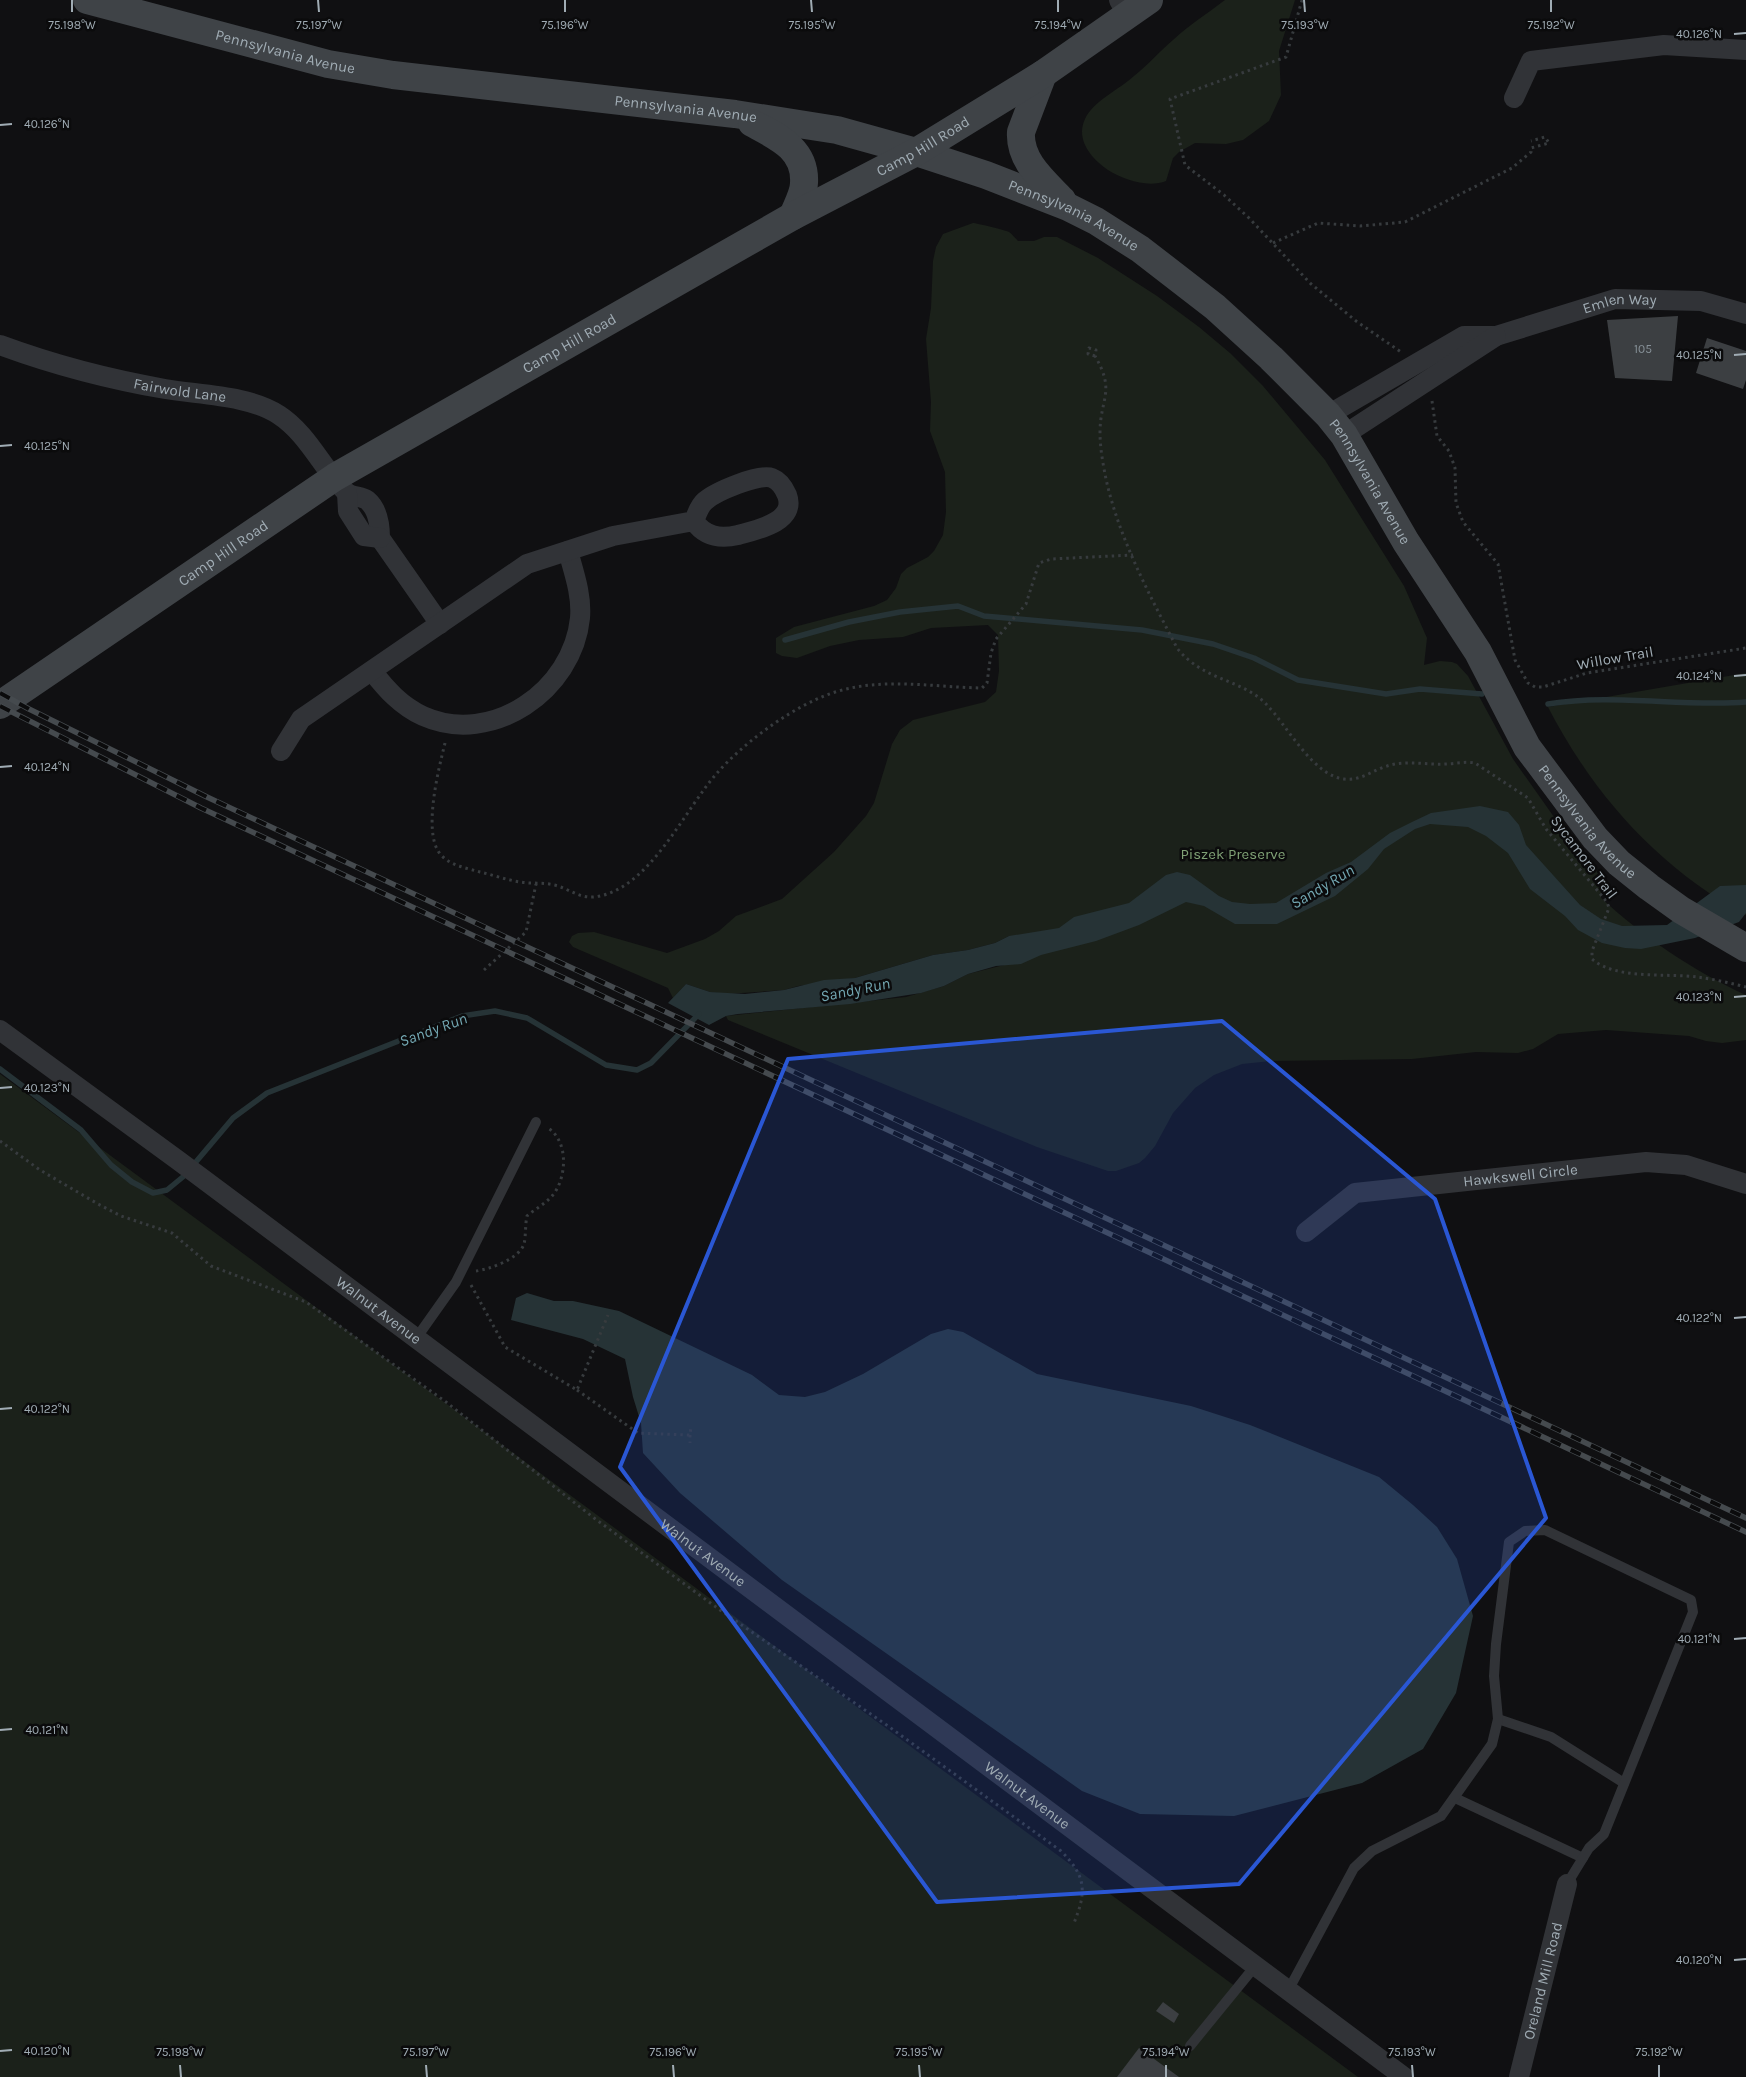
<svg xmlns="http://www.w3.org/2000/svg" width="1746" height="2077" font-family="Karla,sans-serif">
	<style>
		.green { fill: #1b211a }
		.water { fill: #263336 }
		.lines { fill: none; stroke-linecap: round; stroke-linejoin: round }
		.stream { stroke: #263336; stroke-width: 5.5 }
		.building { fill: #3c3f42 }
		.path { stroke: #373b3e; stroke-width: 3; stroke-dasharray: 2.5 4; stroke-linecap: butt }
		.lane { stroke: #313337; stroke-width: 10 }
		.street { stroke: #313337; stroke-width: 20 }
		.secondary { stroke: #3f4347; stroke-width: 28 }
		.rail-casing { stroke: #454a4e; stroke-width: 5.5 }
		.rail { stroke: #0b0b0c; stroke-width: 4; stroke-dasharray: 11; stroke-linecap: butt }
		.marked { fill: #2a57d4; fill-opacity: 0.2; stroke: #2a57d4; stroke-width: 4; stroke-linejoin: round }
		.ticks { fill: none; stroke: #a0acb4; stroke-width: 2 }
		.labels { text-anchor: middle; stroke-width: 5; stroke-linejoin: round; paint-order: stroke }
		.number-label { font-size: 12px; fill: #879198 }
		.street-label { font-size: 15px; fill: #a0acb4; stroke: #0b0b0c }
		.park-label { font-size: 15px; fill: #7fa075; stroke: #0b0b0c }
		.water-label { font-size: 16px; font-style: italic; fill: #73a7b2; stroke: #0b0b0c }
		.ticks-label { font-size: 12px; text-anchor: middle; fill: #a0acb4; stroke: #0b0b0c; stroke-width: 5; stroke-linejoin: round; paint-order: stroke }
	</style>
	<rect width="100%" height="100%" fill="#101012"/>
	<g class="green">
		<path d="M1225,0H1295L1279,51L1281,95L1269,121L1243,140L1226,144L1195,143L1179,152L1173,158L1166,181C1148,188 1124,180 1108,170C1092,159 1075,140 1085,119C1094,100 1119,90 1134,76C1148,65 1160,51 1173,40C1189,25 1208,13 1225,0Z"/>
		<path d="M973,223C976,223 1005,230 1009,232C1012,234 1015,238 1018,241H1034L1044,237H1057L1098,258L1157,296L1199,327L1230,353L1263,386L1325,460L1404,586L1427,638L1424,665L1440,661L1452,662L1457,664L1468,676L1513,759L1554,817L1597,869L1601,880V898C1644,937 1693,971 1746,995V1040L1722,1043L1706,1041L1689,1036L1606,1030L1558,1034L1533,1049L1518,1053L1476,1052L1412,1059L1271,1061L1242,1064L1214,1075L1195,1088L1173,1113L1155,1146L1145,1158L1139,1163L1116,1171H1108L1037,1147L728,1020L726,1016L906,997L944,986L968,974L1008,964L1009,936L995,943L968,950L933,955L855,978L798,986L784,990L727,994L710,992L686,984L673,998L668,988L573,947L569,942L572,936L578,933L594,932L667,953L705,939L719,931L736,916L782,899L834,852L866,816L874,803L892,744L900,730L913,720L985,702L996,692L999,671L998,635L988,625L931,628L903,637L859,640L830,646L797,658L782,656L776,653V638L794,627L874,606L887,600L896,588L901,574L907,568L928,557L934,551L943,535L946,512L945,472L930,431L931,402L926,339L931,308L933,261L936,247L943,234Z"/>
		<path d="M1746,673V915C1658,868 1593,794 1548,707Z"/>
		<polygon points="0,1074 1358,2077 0,2077"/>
	</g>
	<g class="water">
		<polygon points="1480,806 1508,812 1519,825 1526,845 1580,905 1601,919 1622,926 1667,925 1720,886 1746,885 1746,913 1739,922 1695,938 1641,949 1625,948 1602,943 1578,930 1565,916 1530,889 1508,853 1486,836 1468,827 1430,824 1415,829 1384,849 1368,869 1335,896 1277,924 1235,924 1204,906 1186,902 1139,925 1096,941 1041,955 1021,964 996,966 968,974 944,986 921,993 850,1004 738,1014 726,1016 709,1025 668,1003 686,984 710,992 745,994 784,990 824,980 855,978 933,955 968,950 995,943 1009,936 1059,928 1074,917 1129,903 1166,875 1177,872 1190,875 1219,896 1232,902 1250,904 1276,903 1326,873 1351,862 1390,833 1412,822 1431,813"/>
		<polygon points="527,1293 554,1301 573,1301 619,1311 752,1375 779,1395 805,1397 825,1392 863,1374 931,1334 948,1329 963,1332 1037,1374 1191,1406 1250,1425 1379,1477 1413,1505 1437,1527 1457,1559 1473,1616 1456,1693 1423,1749 1362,1783 1234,1816 1140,1814 1082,1791 782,1580 680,1493 643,1453 641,1423 633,1397 625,1359 583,1339 511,1320 516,1298"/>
	</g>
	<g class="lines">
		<g class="stream">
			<polyline points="785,640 849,622 900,612 958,606 984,616 1142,630 1213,644 1254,658 1298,680 1386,694 1420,689 1482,694"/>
			<path d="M1548,704C1613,693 1680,707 1746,702"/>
			<polyline points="0,1069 81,1130 111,1165 132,1182 153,1193 167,1190 184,1176 233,1118 267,1093 462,1016 495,1011 527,1018 606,1065 637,1070 651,1063 699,1014"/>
		</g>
	</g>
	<g class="building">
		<polygon points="1678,316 1672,381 1615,378 1607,320"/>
		<polygon points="1707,338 1746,351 1746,380 1743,389 1696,373"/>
		<polygon points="1163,2002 1179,2014 1174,2023 1156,2011"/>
		<polygon points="1139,2048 1179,2077 1117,2077"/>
	</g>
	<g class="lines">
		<g class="path">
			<polyline points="1302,0 1286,57 1170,99 1185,165 1224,195 1249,218 1310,283 1356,321 1401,352"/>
			<polyline points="1273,243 1318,223 1360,226 1405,222 1512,168 1531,152 1531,148 1549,143 1545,137 1531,141"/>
			<path d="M1095,356L1088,354L1089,348L1096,350L1095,356C1116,392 1100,398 1100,433C1100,448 1103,464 1106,479C1119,538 1149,594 1177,648C1203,681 1242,679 1266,704C1287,725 1313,776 1344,779C1361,781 1373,770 1387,766C1405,760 1426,765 1445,764C1455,764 1465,761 1475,763L1528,798L1546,829L1607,902L1609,908L1592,951V959C1616,980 1666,973 1697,977C1713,979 1730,983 1746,987"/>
			<polyline points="1432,401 1437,436 1449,451 1455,468 1456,503 1463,522 1498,564 1515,660 1528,683 1535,687 1543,687 1587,673 1746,648"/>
			<path d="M445,743C439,768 421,836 442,856C452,866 467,868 480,872C493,875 507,880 520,882C531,884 543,882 554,885C568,888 578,898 593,897C649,892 685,808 718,772C742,745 782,715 815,700C869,674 925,687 982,688L987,683L991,653L996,639L1026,604L1039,563L1051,559L1133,555"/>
			<polyline points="484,970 526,932 536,884"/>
			<path d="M0,1141L40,1170L98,1204L121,1216L172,1233L211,1266L306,1302L446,1402L594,1518L720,1610L888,1726L1061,1851C1086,1876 1087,1891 1074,1923"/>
			<path d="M476,1271C490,1269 519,1259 524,1244C526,1236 525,1225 527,1216C535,1209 545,1204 552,1196C567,1179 569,1141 548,1128"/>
			<polyline points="471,1285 505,1347 577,1390 608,1315"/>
			<polyline points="577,1390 638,1433 690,1435 691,1427"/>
			<polyline points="690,1435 690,1443"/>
		</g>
		<g class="lane">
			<polyline points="415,1340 456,1282 536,1122"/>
			<polyline points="1498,1719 1551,1737 1624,1783"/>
			<polyline points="1455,1798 1583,1858"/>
			<polyline points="1289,1989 1354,1868 1372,1851 1441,1816 1492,1744 1498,1719 1494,1676 1496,1644 1509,1542 1525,1531 1545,1530 1691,1600 1693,1612 1604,1834 1589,1848 1567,1884"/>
			<polyline points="1190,2046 1256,1965"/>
		</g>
		<g class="street">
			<polyline points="1119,0 1128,16"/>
			<polyline points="1514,98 1531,61 1664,45 1746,50"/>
			<path id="s1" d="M0,345C54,365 108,379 165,389C199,395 249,395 279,415C308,434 322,468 346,492C351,497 361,496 367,500C378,509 380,525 380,538L440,624"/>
			<path id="s2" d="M1328,415L1464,336H1496L1615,299L1701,301L1746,314"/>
			<polyline points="1344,435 1496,336"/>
			<polyline points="347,493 348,511 364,536 380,538"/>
			<path d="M372,671C386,689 401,706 423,716C492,747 573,690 580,618C582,595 574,573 568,551"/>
			<path d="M281,751L301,719L527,564L613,536L694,521C705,537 720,539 738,535C756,530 797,522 787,495C784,488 780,481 772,478C759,473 715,492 705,501C699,506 697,514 694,521"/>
			<path id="s3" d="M0,1030L179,1161L1404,2077"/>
			<path id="s4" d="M1306,1232L1355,1193L1646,1162L1686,1165L1746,1184"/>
			<path id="s5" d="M1519,2077L1567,1884"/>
		</g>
		<g class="secondary">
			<path id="s6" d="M87,0L328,64L393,75L735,114L837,130L916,152L986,175L1068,207L1096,221L1140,249L1215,307L1271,358L1328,415L1344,435L1406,542L1478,652L1527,747L1595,838L1619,863L1649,887L1681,910L1746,948"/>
			<path d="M1043,74L1021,132C1019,161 1044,181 1062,200"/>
			<path d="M752,123C778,137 806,149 804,183C804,194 796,207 793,216"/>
			<path id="s7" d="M0,705L335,477L793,216L916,152L1043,74L1149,0"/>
		</g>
		<defs>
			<g id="rail">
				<polyline points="0,693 29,709 207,797 1746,1518"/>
				<polyline points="0,706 201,808 1746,1532"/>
			</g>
		</defs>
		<use href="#rail" class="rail-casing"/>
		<use href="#rail" class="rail"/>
	</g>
	<path class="marked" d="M1222,1021L1435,1199L1546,1518L1239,1884L937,1902L620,1467L788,1059Z"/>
	<path class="ticks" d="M72,0V12M318,0L319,12M565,0V12M811,0L812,12M1058,0V12M1304,0L1305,12M1551,0V12M1734,34L1746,33M0,125L12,124M1734,355L1746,354M0,446L12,445M1734,676L1746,675M0,767L12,766M1734,997L1746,996M0,1088L12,1087M1734,1318L1746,1317M0,1409L12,1408M1734,1639L1746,1638M0,1730L12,1729M1734,1960L1746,1959M0,2051L12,2050M180,2065L181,2077M426,2065L427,2077M673,2065L674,2077M919,2065L920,2077M1166,2065V2077M1412,2065L1413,2077M1659,2065V2077"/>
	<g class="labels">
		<g class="number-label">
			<text x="1643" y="353">105</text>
		</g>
		<g class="street-label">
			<text dy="5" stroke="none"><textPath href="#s6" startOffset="205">Pennsylvania Avenue</textPath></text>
			<text dy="5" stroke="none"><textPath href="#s6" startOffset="610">Pennsylvania Avenue</textPath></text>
			<text dy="5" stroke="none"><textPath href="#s7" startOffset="1080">Camp Hill Road</textPath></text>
			<text dy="5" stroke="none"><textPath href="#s6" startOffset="1015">Pennsylvania Avenue</textPath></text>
			<text dy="5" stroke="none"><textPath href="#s2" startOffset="318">Emlen Way</textPath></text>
			<text dy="5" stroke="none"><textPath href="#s7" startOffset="675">Camp Hill Road</textPath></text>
			<text dy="5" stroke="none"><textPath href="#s1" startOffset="186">Fairwold Lane</textPath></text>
			<text dy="5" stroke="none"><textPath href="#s6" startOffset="1420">Pennsylvania Avenue</textPath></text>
			<text dy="5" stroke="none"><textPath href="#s7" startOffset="270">Camp Hill Road</textPath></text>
			<text transform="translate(1615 658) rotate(-10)" y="5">Willow Trail</text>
			<text dy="5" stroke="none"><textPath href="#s6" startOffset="1825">Pennsylvania Avenue</textPath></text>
			<text transform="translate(1584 857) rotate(53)" y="5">Sycamore Trail</text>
			<text dy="5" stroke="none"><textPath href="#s4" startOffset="229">Hawkswell Circle</textPath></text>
			<text dy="5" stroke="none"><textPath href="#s3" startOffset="471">Walnut Avenue</textPath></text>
			<text dy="5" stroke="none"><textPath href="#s3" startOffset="876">Walnut Avenue</textPath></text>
			<text dy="5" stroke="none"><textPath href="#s3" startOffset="1281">Walnut Avenue</textPath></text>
			<text dy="5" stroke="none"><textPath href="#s5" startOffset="99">Oreland Mill Road</textPath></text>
		</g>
		<g class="park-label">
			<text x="1233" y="859">Piszek Preserve</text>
		</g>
		<g class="water-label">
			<text transform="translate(1322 886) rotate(-31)" y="6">Sandy Run</text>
			<text transform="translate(855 989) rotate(-11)" y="6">Sandy Run</text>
			<text transform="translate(433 1029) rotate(-20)" y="6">Sandy Run</text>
		</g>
	</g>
	<g class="ticks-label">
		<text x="72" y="29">75.198°W</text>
		<text x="319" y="29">75.197°W</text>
		<text x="565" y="29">75.196°W</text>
		<text x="812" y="29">75.195°W</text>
		<text x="1058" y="29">75.194°W</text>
		<text x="1305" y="29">75.193°W</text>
		<text x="1551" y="29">75.192°W</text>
		<text x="1699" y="38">40.126°N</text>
		<text x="47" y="128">40.126°N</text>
		<text x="1699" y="359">40.125°N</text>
		<text x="47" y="450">40.125°N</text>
		<text x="1699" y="680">40.124°N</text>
		<text x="47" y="771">40.124°N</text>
		<text x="1699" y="1001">40.123°N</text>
		<text x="47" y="1092">40.123°N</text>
		<text x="1699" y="1322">40.122°N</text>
		<text x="47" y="1413">40.122°N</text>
		<text x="1699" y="1643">40.121°N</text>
		<text x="47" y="1734">40.121°N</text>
		<text x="1699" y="1964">40.120°N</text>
		<text x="47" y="2055">40.120°N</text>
		<text x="180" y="2056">75.198°W</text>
		<text x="426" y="2056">75.197°W</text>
		<text x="673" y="2056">75.196°W</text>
		<text x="919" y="2056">75.195°W</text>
		<text x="1166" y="2056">75.194°W</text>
		<text x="1412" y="2056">75.193°W</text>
		<text x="1659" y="2056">75.192°W</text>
	</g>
</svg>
